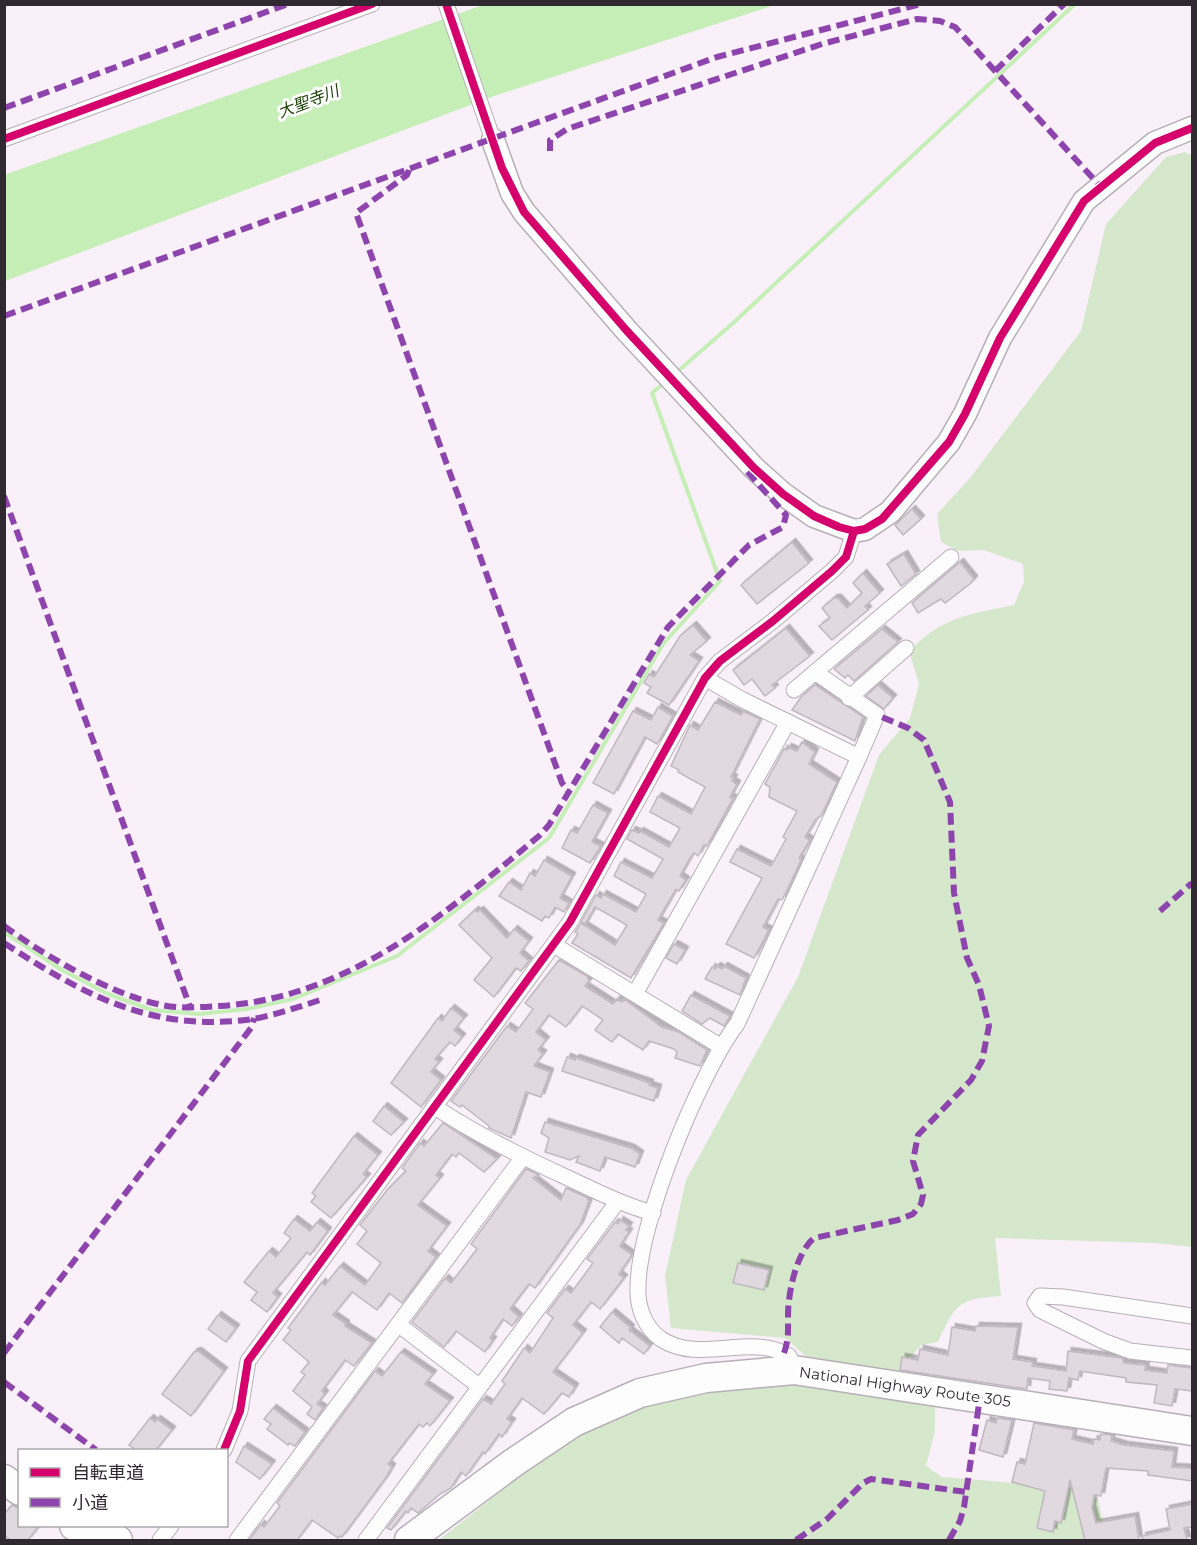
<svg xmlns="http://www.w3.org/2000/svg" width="1197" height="1545" font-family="Montserrat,'Noto Sans JP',sans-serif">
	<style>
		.green { fill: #d5e8cc }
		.water { fill: #c5efb6 }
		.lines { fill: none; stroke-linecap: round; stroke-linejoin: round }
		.stream { stroke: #c5efb6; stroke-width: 4 }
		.building { fill: #e1d8e0; stroke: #c0b8c0; stroke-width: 1.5; filter: url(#shadow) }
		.street-casing { stroke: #b7afb7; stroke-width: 17 }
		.secondary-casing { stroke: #b7afb7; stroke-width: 25 }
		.highway-casing { stroke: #b7afb7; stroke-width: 31 }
		.street { stroke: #fefdfe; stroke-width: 15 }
		.secondary { stroke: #fefdfe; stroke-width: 22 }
		.highway { stroke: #fefdfe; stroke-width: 28 }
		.quiet { stroke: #8e44ad; stroke-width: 6; stroke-dasharray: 12 6; stroke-linecap: butt }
		.cycleway-casing { stroke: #fff; stroke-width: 11 }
		.cycleway { stroke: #d6006c; stroke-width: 8 }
		.labels { text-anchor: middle; stroke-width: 6; stroke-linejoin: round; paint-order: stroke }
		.street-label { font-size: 15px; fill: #312931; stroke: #fff }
		.water-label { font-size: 16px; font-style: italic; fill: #1c4208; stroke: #fff }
	</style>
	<defs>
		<filter id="shadow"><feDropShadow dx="3.5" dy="-3.5" stdDeviation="0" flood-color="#0004"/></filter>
	</defs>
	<rect width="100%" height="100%" fill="#f9f0f9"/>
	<g class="green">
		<path d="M1185,152L1192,156V1247L1155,1243L995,1238L1001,1296C957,1299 956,1304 938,1342L921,1345L896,1375L808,1358L785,1338L671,1328L665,1276L686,1180L798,977L879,755L910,718L919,684L909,651C944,616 967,615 1014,605L1024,582L1023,564L984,550L958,551L941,542L937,514L970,478L1081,331L1106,224L1166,157Z"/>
		<polygon points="742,1382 796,1382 935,1401 935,1431 926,1466 942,1477 1078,1488 1098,1499 1107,1540 439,1540 559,1445 641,1401"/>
	</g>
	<polygon class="water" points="483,5 775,5 494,96 5,281 4,175"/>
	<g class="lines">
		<g class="stream">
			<polyline points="677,372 732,324 1075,4"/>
			<polyline points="4,932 62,970 108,994 152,1010 199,1014 247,1009 293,999 397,956 549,838 663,644 720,581 652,393 664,383"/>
		</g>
	</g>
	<g class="building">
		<polygon points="912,509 921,519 903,535 895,525"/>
		<polygon points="792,542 809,563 757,604 741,585"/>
		<polygon points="904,554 916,574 901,586 887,564"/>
		<polygon points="960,562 974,579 971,583 945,603 941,599 918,613 912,603"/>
		<polygon points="863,573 880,593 865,606 868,610 832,640 819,626 830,618 822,608 834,598 838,598 847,608 862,593 853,583"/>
		<polygon points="693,625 707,641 690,655 699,661 669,705 647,693 651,687 644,683 649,674 654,677 680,636"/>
		<polygon points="786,628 810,656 772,685 775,688 765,696 752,679 744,685 733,670"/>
		<polygon points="882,629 898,642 854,681 848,675 845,678 834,669"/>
		<polygon points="815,685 863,717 855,741 792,710 801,697"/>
		<polygon points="878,685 893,698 884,709 866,696"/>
		<polygon points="715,702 741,715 743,711 760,719 731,777 734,778 732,781 737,784 730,797 733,798 707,846 704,845 698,856 694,853 690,858 680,876 686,880 679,891 676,889 658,920 664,923 631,978 572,943 578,934 575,932 581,923 615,945 627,925 595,907 585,924 581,922 596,895 601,898 603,894 636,912 646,894 614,876 621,862 652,878 663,859 627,839 632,830 639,833 640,831 669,847 680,828 650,812 658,796 691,814 705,787 678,772 679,770 671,766 690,725 698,730"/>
		<polygon points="658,707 673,716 657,744 645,737 614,794 593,783 633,711 651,720"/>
		<polygon points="802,742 815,752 809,764 837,782 821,816 816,819 805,837 810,840 799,858 801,860 789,886 782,900 778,899 763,927 769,930 754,958 726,944 762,878 730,862 737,849 771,866 786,839 783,837 797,811 769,797 770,787 765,784 784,749 787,750 788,747 797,751"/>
		<polygon points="593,805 608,813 592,842 601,846 590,863 562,848 571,830 577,833"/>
		<polygon points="544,860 572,876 560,898 569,903 564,912 555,907 549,918 545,916 542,921 499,896 509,882 521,890 530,873 535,876"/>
		<polygon points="475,910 477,912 480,910 507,938 514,929 529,941 520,953 529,961 521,971 516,968 494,997 474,980 492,958 459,925"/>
		<polygon points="674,944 685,950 677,964 666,958"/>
		<polygon points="559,960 587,976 589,981 585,986 613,1004 617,999 622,1002 624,999 662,1027 679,1032 707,1050 700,1066 675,1058 677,1052 674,1049 649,1041 643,1050 618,1034 612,1042 595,1030 603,1020 582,1006 566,1027 549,1015 536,1032 546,1040 538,1050 543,1054 534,1066 550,1072 541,1097 526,1092 511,1138 489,1128 489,1126 462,1105 460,1107 451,1101 507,1026 516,1032 533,1009 525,1003"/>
		<polygon points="717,966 722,969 724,966 746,978 740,995 705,979 712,967 715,969"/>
		<polygon points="691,995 730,1016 724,1026 710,1018 702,1024 682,1011"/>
		<polygon points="451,1008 464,1018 454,1030 462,1037 455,1046 450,1042 435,1059 439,1062 431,1072 441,1080 421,1107 391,1083 438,1018 442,1021"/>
		<polygon points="567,1057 575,1060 576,1058 650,1083 649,1085 658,1088 654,1101 562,1071"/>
		<polygon points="384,1106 404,1122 391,1135 373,1121"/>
		<polygon points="545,1122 631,1148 640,1154 635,1167 605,1157 600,1171 576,1162 579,1156 570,1160 545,1152 549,1138 541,1133"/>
		<polygon points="443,1123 497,1159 484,1172 459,1153 456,1157 452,1154 436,1175 440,1178 418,1205 447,1226 428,1251 436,1257 402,1303 389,1293 377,1310 352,1292 333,1315 346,1324 345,1326 372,1343 354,1366 345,1360 322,1391 325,1394 317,1404 323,1408 315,1420 307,1414 312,1407 293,1391 305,1375 301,1372 309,1362 283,1340 291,1330 288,1328 322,1282 325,1285 340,1266 365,1285 381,1263 357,1244 367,1231 360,1225 387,1190 406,1171 402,1168 420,1143 424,1146"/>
		<polygon points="354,1136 378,1155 363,1174 367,1177 331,1218 311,1202 316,1196 312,1193"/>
		<polygon points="526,1169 539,1175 533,1178 561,1200 566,1188 586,1197 589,1201 580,1225 535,1288 529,1284 510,1309 519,1317 512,1326 503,1319 490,1338 493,1340 485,1352 456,1331 444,1347 412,1322 445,1278 451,1283 477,1249 471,1244"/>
		<polygon points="294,1219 310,1231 317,1222 328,1231 310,1255 307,1252 273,1293 278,1297 267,1312 251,1300 257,1292 244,1282 269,1251 276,1257 291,1238 284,1233"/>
		<polygon points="620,1220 629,1226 626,1230 629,1232 620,1246 632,1255 619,1274 624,1278 600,1309 591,1302 573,1325 583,1333 553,1372 575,1387 569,1397 562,1393 544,1414 522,1398 507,1419 512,1422 502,1437 499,1434 485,1454 483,1452 466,1476 461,1472 451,1488 440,1494 418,1513 411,1508 408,1513 406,1511 391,1530 387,1528 483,1399 491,1404 505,1384 502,1381 524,1348 530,1353 553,1318 547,1313 565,1289 571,1293 593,1263 587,1259 615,1222 618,1224"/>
		<polygon points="738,1263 769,1270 764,1290 733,1283"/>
		<polygon points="612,1312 631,1328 629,1330 650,1346 644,1354 622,1338 619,1343 600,1327"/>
		<polygon points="218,1315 236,1328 226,1342 208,1329"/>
		<polygon points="976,1326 1018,1327 1013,1359 1033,1362 1032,1366 1066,1371 1068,1351 1122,1358 1124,1363 1146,1365 1145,1370 1167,1373 1168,1365 1192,1368 1192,1391 1175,1389 1172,1406 1154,1403 1157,1385 1126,1382 1126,1378 1080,1371 1078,1380 1069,1378 1067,1391 1049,1389 1050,1381 1028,1378 1027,1389 900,1370 902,1357 918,1360 920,1349 948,1355 952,1327 975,1331"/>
		<polygon points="198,1351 224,1371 191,1416 162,1394 194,1352"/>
		<polygon points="401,1352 433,1374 425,1384 450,1401 430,1426 427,1423 423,1427 419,1424 388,1464 392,1467 385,1479 342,1537 340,1536 338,1538 312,1520 297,1540 249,1540 261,1524 264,1527 280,1506 277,1503 375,1371 382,1376"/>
		<polygon points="273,1408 305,1432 295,1446 289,1443 288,1445 267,1429 271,1424 264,1419"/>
		<polygon points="150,1418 155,1422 157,1419 172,1430 156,1450 136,1450 129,1445"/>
		<polygon points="997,1418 1012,1420 1003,1457 979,1450 987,1420 996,1423"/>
		<polygon points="1034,1423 1074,1430 1072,1439 1093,1444 1094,1439 1100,1440 1101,1434 1112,1435 1111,1441 1124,1445 1174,1451 1172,1467 1192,1468 1192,1481 1148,1475 1148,1471 1106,1468 1101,1496 1094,1495 1092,1508 1096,1523 1135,1516 1139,1540 1085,1540 1070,1480 1061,1523 1055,1521 1053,1532 1037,1528 1045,1491 1012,1482 1017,1462 1025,1464"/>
		<polygon points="244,1446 272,1464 260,1479 236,1462"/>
		<polygon points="1192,1504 1192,1527 1184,1528 1187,1540 1143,1540 1142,1536 1170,1530 1166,1509"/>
		<polygon points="12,1505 20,1509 20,1526 39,1526 28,1540 11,1540 4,1536 4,1514"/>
	</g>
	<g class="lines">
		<defs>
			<g id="street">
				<polyline points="446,4 493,140"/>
				<polyline points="4,139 372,4"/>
				<polyline points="815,672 877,715 859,757"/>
				<path d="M705,678L743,700L859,757L737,1024C699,1074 638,1224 638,1287C637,1306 644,1327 661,1339C701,1365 750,1332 789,1356L794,1370"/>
				<polyline points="794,690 951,557"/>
				<polyline points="849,698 906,648"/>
				<polyline points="554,945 720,1046"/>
				<polyline points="635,994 788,722"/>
				<path d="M435,1107C477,1135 522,1157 568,1178C596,1191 623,1205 653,1213"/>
				<polyline points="1192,1316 1063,1297 1040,1296 1035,1303 1040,1310 1103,1341 1130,1351 1192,1358"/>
				<polyline points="399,1325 479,1386"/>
				<polyline points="224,1450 240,1411 248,1361 570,922 705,678 720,661 773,621 832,571 846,557 854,531"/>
				<polyline points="160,1540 171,1526"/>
				<polyline points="237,1540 523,1157"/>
				<polyline points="366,1540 618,1201"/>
			</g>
			<polyline id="secondary" points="493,140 512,193 524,212 627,331 754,468 783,494 814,516 854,531 865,529 890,512 949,442 965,414 1000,338 1084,201 1155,143 1192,128"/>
			<g id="highway">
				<polyline points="4,1479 20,1491"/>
				<polyline points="74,1526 118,1540"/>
				<polyline points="409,1540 513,1463 574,1422 640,1393 706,1378 794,1370 1192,1431"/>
			</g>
		</defs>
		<use href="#street" class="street-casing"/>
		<use href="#secondary" class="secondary-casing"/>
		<use href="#highway" class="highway-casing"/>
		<use href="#street" class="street"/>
		<use href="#secondary" class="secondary"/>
		<use href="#highway" class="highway"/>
		<g class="quiet">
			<polyline points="995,71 1064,4"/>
			<polyline points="4,108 288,4"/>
			<polyline points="550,151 550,140 567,129 822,44 917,19 940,21 955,27 1100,186"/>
			<polyline points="409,170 407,175 356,213 562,783 568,791"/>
			<polyline points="4,316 717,57 921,4"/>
			<polyline points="4,496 190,1007"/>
			<polyline points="1160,911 1192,883"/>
			<path d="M4,926C45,956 112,995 162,1005C181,1009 201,1007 220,1006C348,998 445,914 539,836L549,825L668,627L749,545L783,527L786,515L744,468"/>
			<path d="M4,943C85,996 154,1033 253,1019C275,1015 299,1007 320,1000"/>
			<polyline points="4,1353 251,1028 254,1018"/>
			<path d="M784,1353C789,1339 788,1330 788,1316C788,1293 796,1253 814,1238L898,1220L913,1214L921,1204L923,1195L913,1161L918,1135L971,1080L982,1061L989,1026L979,985L967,958L954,893L950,802L924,740L908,728L877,715"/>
			<polyline points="4,1382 96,1450"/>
			<polyline points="796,1540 827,1519 863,1483 871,1479 966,1492"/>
			<polyline points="949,1540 960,1521 964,1507 980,1397"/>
		</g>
		<defs>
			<g id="cycleway">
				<polyline points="446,4 502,168 524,212 627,331 754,468 783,494 814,516 839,527 854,531 865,529 882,519 949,442 965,414 1000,338 1084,201 1155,143 1192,128"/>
				<polyline points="4,139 372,4"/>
				<polyline points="224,1450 240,1411 248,1361 570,922 705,678 720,661 773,621 832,571 846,557 854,531"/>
			</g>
		</defs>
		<use href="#cycleway" class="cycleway-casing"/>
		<use href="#cycleway" class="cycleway"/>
	</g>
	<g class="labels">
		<g class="street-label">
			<text transform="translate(905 1387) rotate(8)" y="5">National Highway Route 305</text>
		</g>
		<g class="water-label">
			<text transform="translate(308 101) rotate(-21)" y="6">大聖寺川</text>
		</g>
	</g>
	<rect width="1197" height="1545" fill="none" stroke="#312931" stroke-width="12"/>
	<rect x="18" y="1449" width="210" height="78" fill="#ffffff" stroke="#ada9ad" stroke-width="1.5"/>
	<rect x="30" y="1468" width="30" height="9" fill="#d6006c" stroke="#ada9ad" stroke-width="1.5"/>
	<text x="72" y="1479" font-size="18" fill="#312931">自転車道</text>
	<rect x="30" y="1498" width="30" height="9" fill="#8e44ad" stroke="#ada9ad" stroke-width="1.5"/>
	<text x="72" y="1509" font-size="18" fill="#312931">小道</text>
</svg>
